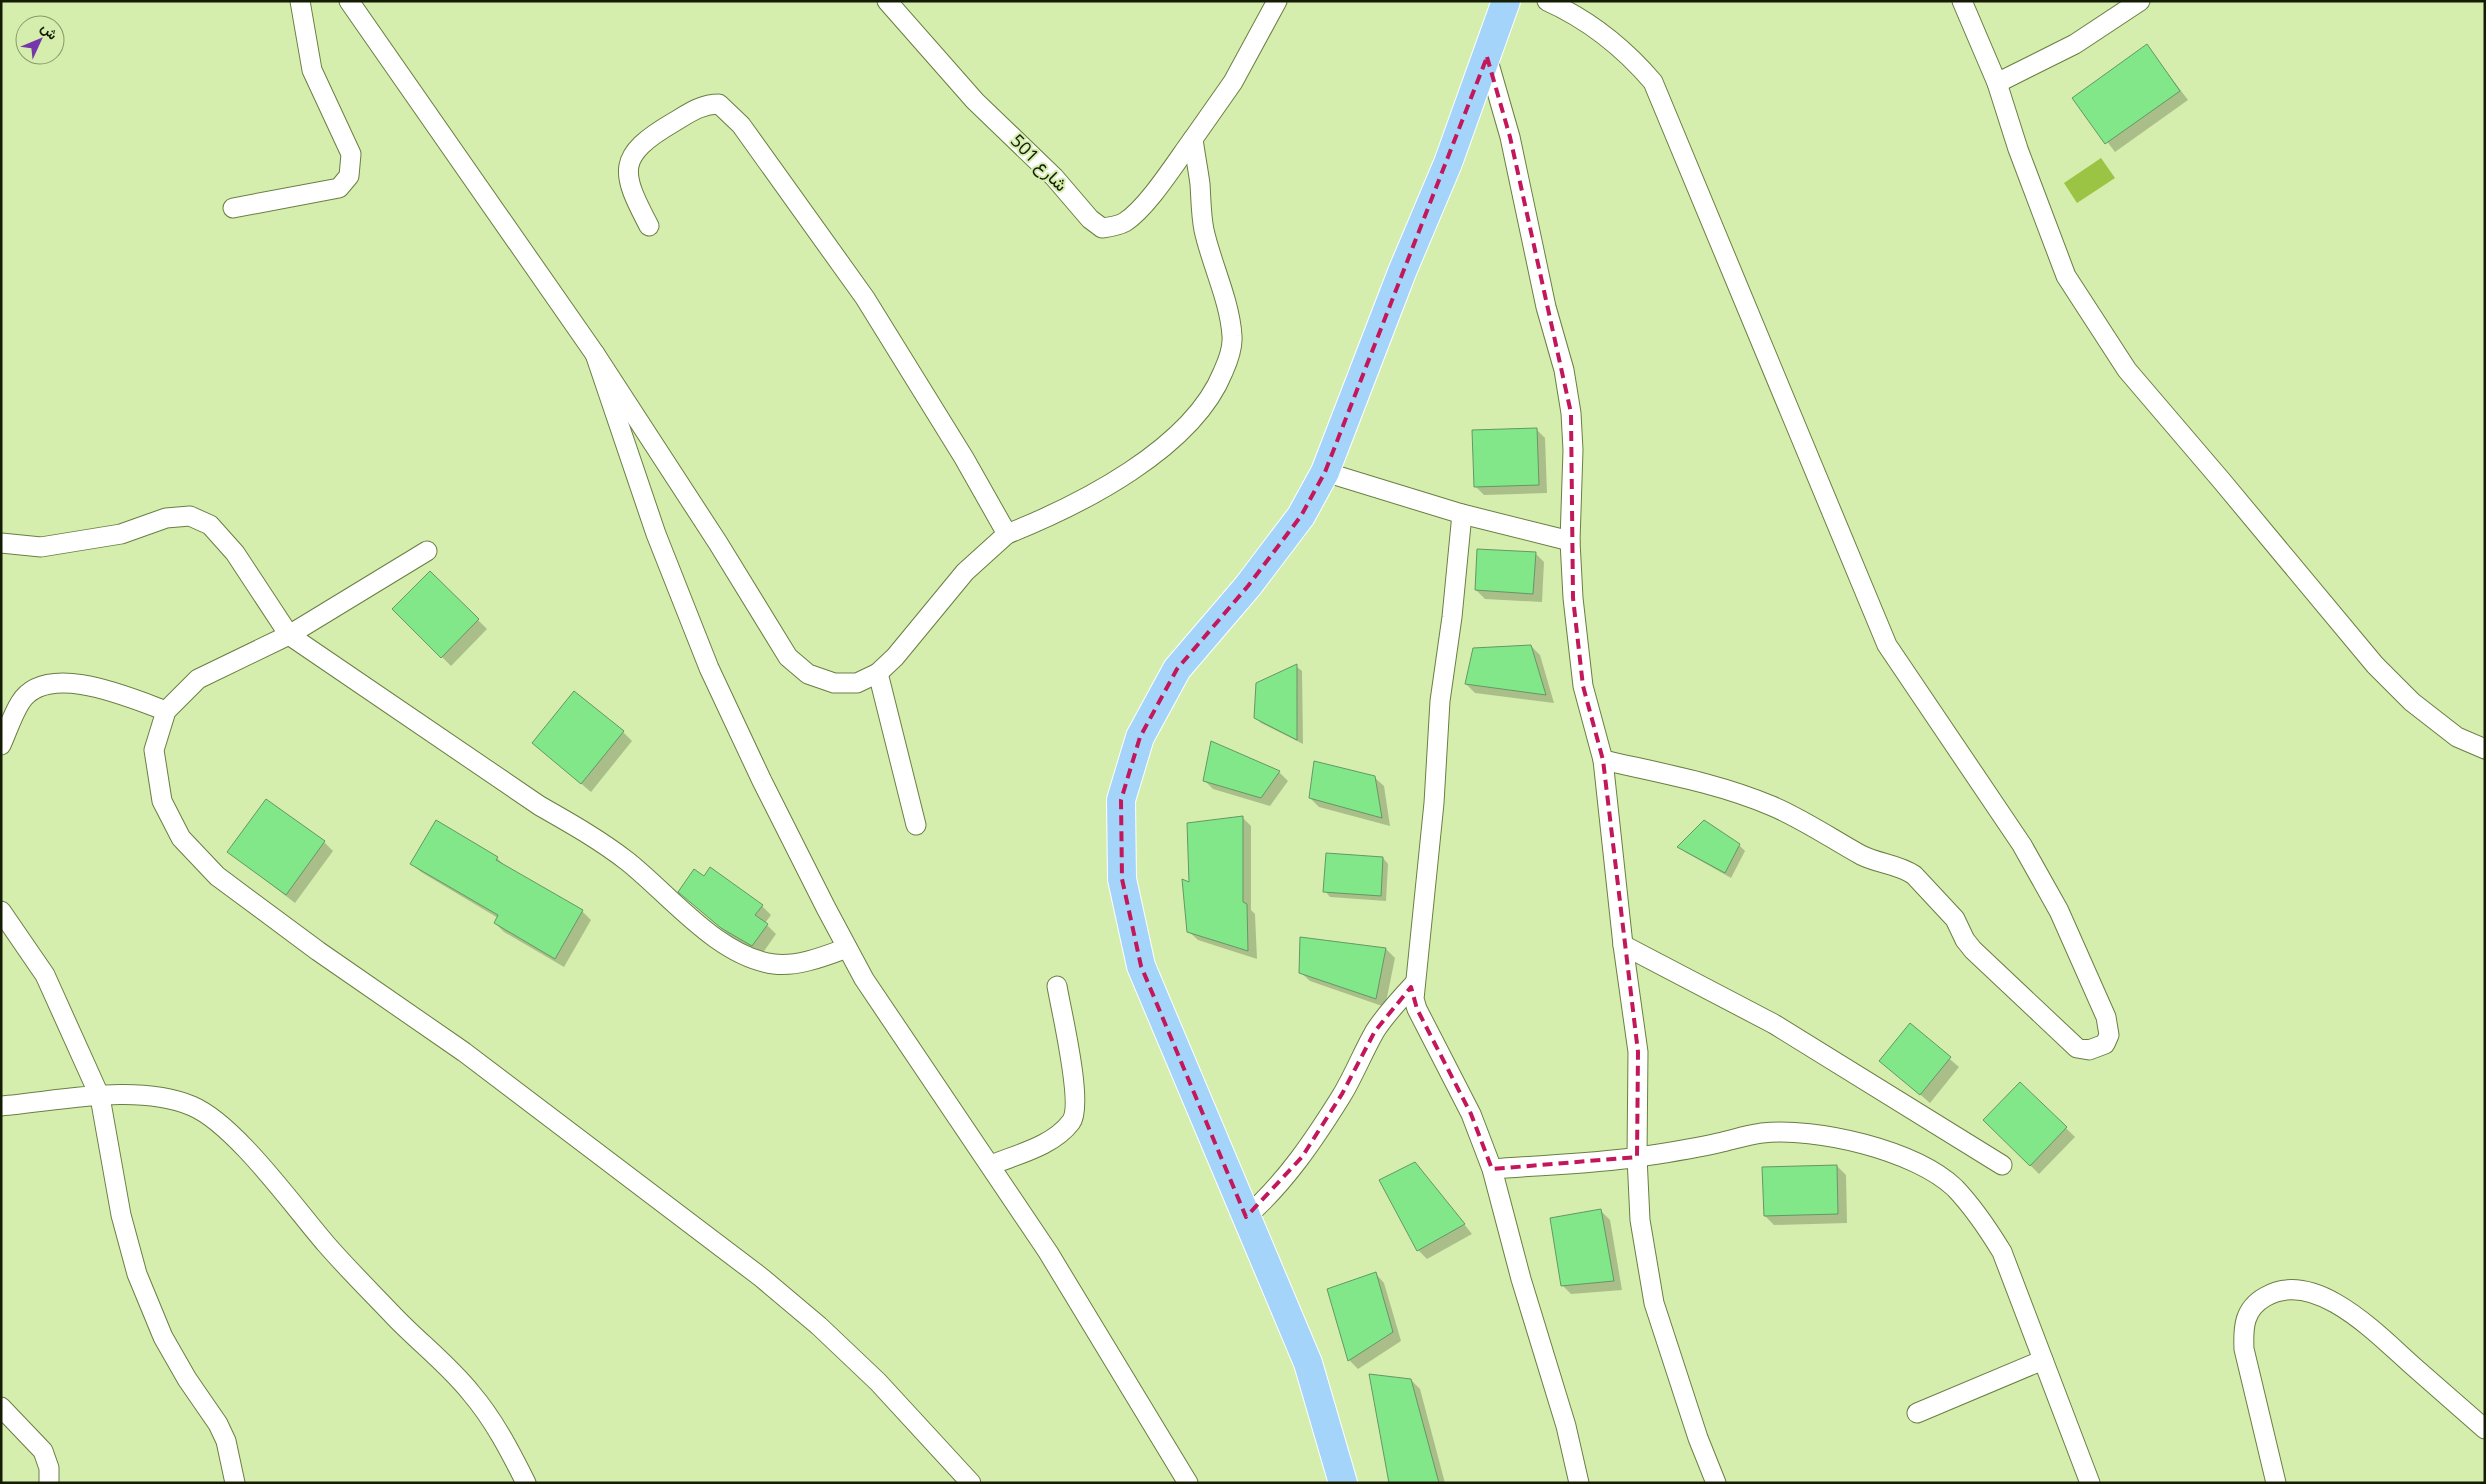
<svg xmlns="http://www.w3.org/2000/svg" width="2486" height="1484" font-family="'Open Sans',Vazirmatn,sans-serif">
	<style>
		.water { fill: #9bc444 }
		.shadow { fill: #0003 }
		.building { fill: #81e788; stroke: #659767 }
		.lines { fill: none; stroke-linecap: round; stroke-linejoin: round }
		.street-casing { stroke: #697f42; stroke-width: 21 }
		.primary-casing { stroke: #fff; stroke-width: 30 }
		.street { stroke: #fff; stroke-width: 19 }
		.primary { stroke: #a5d4fb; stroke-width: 28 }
		.marked { fill: none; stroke: #c2185b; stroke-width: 4; stroke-dasharray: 10 6; stroke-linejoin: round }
		.labels { text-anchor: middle; stroke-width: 4; stroke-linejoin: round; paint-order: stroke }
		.street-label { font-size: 18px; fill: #141d04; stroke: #d5eead }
	</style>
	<rect width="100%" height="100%" fill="#d5eead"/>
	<polygon class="water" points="2101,158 2115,178 2077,203 2064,183"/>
	<g class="shadow">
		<polygon points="2147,46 2188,100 2115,152 2074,98"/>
		<polygon points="1536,429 1545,438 1547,493 1484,495 1475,486"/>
		<polygon points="1535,553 1544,562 1542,602 1485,599 1476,590"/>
		<polygon points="430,572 487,629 451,666 394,609"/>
		<polygon points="1531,646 1540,655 1554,703 1475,693 1466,684"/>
		<polygon points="1296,666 1302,671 1303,744 1261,723 1255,717"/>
		<polygon points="623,732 632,741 591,792 533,743"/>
		<polygon points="1212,743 1279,772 1288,781 1270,806 1213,789 1204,780"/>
		<polygon points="1374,777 1384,786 1390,826 1319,807 1310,798"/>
		<polygon points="1242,817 1251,826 1251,910 1255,914 1257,959 1198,940 1188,931 1190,884"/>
		<polygon points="324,842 333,851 295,903 229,852"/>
		<polygon points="1739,845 1745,851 1731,878 1685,852 1679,847"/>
		<polygon points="497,858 506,867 582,911 591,920 564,967 504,932 495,923 498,918 421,872 412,864"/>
		<polygon points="1383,858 1388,864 1386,901 1330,897 1325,891"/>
		<polygon points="689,901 762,906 771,915 765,923 776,934 762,954 731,937"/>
		<polygon points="1386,949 1395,958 1385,1007 1310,981 1300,972"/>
		<polygon points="1910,1025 1959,1067 1930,1103 1881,1061"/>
		<polygon points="2020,1083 2075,1137 2039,1174 1985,1120"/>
		<polygon points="1415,1163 1472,1234 1427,1259 1418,1250 1380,1181"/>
		<polygon points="1837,1166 1846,1175 1847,1223 1774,1225 1765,1216"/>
		<polygon points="1601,1211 1610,1220 1622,1290 1571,1294 1562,1285"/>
		<polygon points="1376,1274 1384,1283 1401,1341 1358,1369 1350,1361 1329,1290"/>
		<polygon points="1411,1380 1420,1389 1445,1483 1390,1483"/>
	</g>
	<g class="building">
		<polygon points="2147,44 2180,91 2105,144 2072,98"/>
		<polygon points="1537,428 1539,485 1474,487 1472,430"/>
		<polygon points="1477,549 1536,552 1533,594 1475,590"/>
		<polygon points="430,571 479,619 441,658 392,609"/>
		<polygon points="1531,645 1546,695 1465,684 1473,648"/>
		<polygon points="1297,664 1297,740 1254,718 1256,683"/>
		<polygon points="574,691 624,731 581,784 532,743"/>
		<polygon points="1211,741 1280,771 1261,798 1203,781"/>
		<polygon points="1314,761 1375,776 1382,818 1309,798"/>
		<polygon points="266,799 325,841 286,895 227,852"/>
		<polygon points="1243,816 1243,902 1247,904 1248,951 1187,932 1182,879 1189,882 1187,823"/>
		<polygon points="436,820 498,857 496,860 583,910 555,959 494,923 498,915 410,864"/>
		<polygon points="1704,820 1740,844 1725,873 1677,847"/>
		<polygon points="1326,853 1383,857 1381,896 1323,892"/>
		<polygon points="710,867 763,905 755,915 768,924 752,946 721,928 678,892 694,869 704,876"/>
		<polygon points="1300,937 1386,948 1376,999 1299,973"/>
		<polygon points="1910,1023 1951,1057 1920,1095 1879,1061"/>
		<polygon points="2020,1082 2067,1127 2030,1166 1983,1120"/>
		<polygon points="1415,1162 1465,1224 1417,1251 1379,1180"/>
		<polygon points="1837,1165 1838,1214 1764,1216 1762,1167"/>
		<polygon points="1601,1209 1614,1281 1561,1286 1550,1218"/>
		<polygon points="1376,1272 1393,1332 1348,1361 1327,1289"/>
		<polygon points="1369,1374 1411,1379 1439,1483 1389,1483"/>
	</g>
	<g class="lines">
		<defs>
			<g id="street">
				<polyline points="349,1 595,354 718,543 788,657 808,674 834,683 857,683 878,673 895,657 965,572 1007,534"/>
				<path d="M887,1L975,101L1054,177L1090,219L1102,228C1110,227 1118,226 1125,222C1148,207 1176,162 1193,139"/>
				<path d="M1547,1C1587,19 1624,48 1653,82L1887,645L2022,845L2059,911L2106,1017L2109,1035L2105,1044L2089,1050L2077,1048L1973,950L1965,940L1955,919L1914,875C1898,864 1879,864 1861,855C1832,839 1803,819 1772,806C1718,783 1660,773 1603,760"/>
				<polyline points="1962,1 1997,83 2018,149 2066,276 2127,370 2221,480 2375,665 2412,702 2457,737 2485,749"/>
				<polyline points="1487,57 1510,137 1546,307 1564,370 1571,413 1573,450 1570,541 1573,598 1583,686 1603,760 1623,945 1638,1052 1637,1157 1640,1220 1654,1303 1698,1438 1716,1483"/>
				<polyline points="1997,83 2075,44 2140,1"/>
				<polyline points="233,208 339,188 349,176 351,154 312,70 300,1"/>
				<path d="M649,226C620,171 616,156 674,122C689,113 701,104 719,104L741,125L865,298L964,458L1007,534C1080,505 1192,449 1223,372C1228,361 1233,348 1232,336C1230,301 1211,263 1204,230C1201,215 1201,199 1200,184C1198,169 1195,154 1193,139L1233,82L1277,1"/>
				<polyline points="595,354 656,534 709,668 762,781 826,908 864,979 1048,1252 1188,1483"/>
				<polyline points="1325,472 1462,514 1452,617 1440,701 1434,803 1414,999 1417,1009 1471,1114 1492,1169 1521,1279 1566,1426 1579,1483"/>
				<polyline points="1462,514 1570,541"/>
				<polyline points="1,543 41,547 121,534 166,518 190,516 210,525 235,553 289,635 198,679 166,711 154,750 162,801 181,838 217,876 318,951 464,1052 762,1278 819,1326 878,1382 971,1483"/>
				<path d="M427,551L289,635L540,806C570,823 600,840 627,861C669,894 718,957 774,964C798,967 825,956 847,948"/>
				<polyline points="878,673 916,825"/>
				<path d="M1,745C7,732 12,716 20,703C46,660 131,698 166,711"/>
				<polyline points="1,911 45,975 100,1097 121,1215 137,1274 163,1337 187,1379 218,1424 226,1441 235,1483"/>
				<polyline points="1623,945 1774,1024 2002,1165"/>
				<path d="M1,1106C60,1101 137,1083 192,1106C235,1124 294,1207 326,1244C346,1267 369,1290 391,1313C416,1340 447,1363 471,1393C494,1420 510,1451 526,1483"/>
				<path d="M991,1165C1018,1154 1053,1146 1071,1122C1084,1105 1061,1010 1057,986"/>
				<path d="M1492,1169C1541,1165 1591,1164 1639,1157C1665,1153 1692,1149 1718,1143C1732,1140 1747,1135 1762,1133C1816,1127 1915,1150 1955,1188C1974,1208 1988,1229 2002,1252L2090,1483"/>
				<path d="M1246,1217C1285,1183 1314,1140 1342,1095C1354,1075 1363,1052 1375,1031C1386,1014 1400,999 1414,984"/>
				<polyline points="1,1407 43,1451 49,1468 49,1483"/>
				<polyline points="1917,1413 2043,1360"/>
				<path d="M2276,1483L2244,1349C2243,1327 2244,1309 2265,1297C2315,1267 2379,1336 2413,1366C2437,1387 2461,1408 2485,1429"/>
			</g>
			<polyline id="primary" points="1343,1483 1308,1363 1141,966 1122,879 1121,800 1140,737 1177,669 1248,586 1301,516 1325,472 1402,272 1448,163 1506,1"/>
		</defs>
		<use href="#street" class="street-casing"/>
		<use href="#primary" class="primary-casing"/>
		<use href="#street" class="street"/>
		<use href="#primary" class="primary"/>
	</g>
	<path class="marked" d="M1487,57L1510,137L1571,413L1573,598L1583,686L1603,760L1638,1052L1637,1157L1492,1169L1471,1114L1417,1009L1411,987L1375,1031L1342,1094L1302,1157L1246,1217L1141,966L1122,879L1121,800L1140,737L1177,669L1248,586L1301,516L1325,472Z"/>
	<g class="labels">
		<g class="street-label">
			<text transform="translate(1039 163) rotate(45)" y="6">شارع 501</text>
		</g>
	</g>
	<rect width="2486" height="1484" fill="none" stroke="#141d04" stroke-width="5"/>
	<g transform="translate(40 40) rotate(46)"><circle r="24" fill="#d5eead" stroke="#889a69"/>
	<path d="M0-4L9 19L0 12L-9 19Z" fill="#7737ac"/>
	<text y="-8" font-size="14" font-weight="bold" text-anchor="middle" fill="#141d04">ش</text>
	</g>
</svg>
